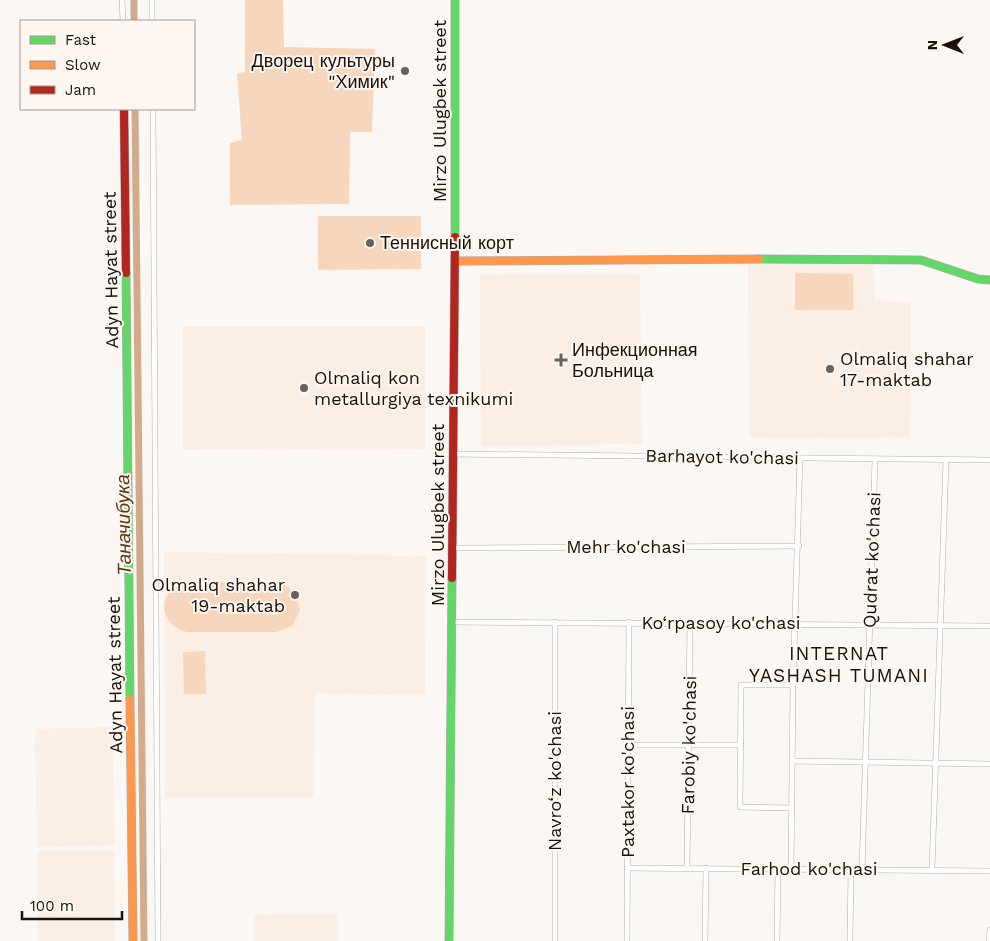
<svg xmlns="http://www.w3.org/2000/svg" width="990" height="941" font-family="'Work Sans',sans-serif">
	<style>
		.built { fill: #fbeee5 }
		.green { fill: #f6d6bd }
		.lines { fill: none; stroke-linecap: round; stroke-linejoin: round }
		.canal { stroke: #d2ab8c; stroke-width: 7 }
		.street-casing { stroke: #b3aeab; stroke-width: 6 }
		.fast-casing { stroke: #b3aeab; stroke-width: 9 }
		.slow-casing { stroke: #b3aeab; stroke-width: 9 }
		.jam-casing { stroke: #b3aeab; stroke-width: 9 }
		.street { stroke: #fefefd; stroke-width: 5 }
		.fast { stroke: #63d668; stroke-width: 8 }
		.slow { stroke: #ff974d; stroke-width: 8 }
		.jam { stroke: #b3261e; stroke-width: 8 }
		.poi-dot { fill: #67625d; stroke: #fef6f0; stroke-width: 2 }
		.labels { text-anchor: middle; stroke-width: 4; stroke-linejoin: round; paint-order: stroke }
		.poi-label { font-size: 18px; fill: #18110c; stroke: #fef6f0; text-anchor: start }
		.street-label { font-size: 18px; fill: #18110c; stroke: #fef6f0 }
		.water-label { font-size: 19px; font-style: italic; fill: #5b3514; stroke: #fef6f0 }
		.neighbourhood-label { font-size: 19px; letter-spacing: 1px; fill: #18110c; stroke: #fef6f0 }
	</style>
	<rect width="100%" height="100%" fill="#faf7f4"/>
	<g class="built">
		<polygon points="748,265 874,265 875,301 911,302 910,437 749,438"/>
		<polygon points="640,274 642,444 481,446 480,275"/>
		<polygon points="183,326 425,326 425,449 183,450"/>
		<polygon points="164,552 426,556 425,695 315,693 314,798 165,798"/>
		<polygon points="112,727 115,845 37,847 35,729"/>
		<polygon points="37,851 114,851 115,941 38,941"/>
		<polygon points="338,914 338,941 254,941 254,915"/>
	</g>
	<g class="green">
		<polygon points="245,0 283,0 284,47 375,49 372,132 350,132 349,204 230,205 230,143 242,140 237,74 245,72"/>
		<polygon points="318,216 421,216 421,269 318,270"/>
		<polygon points="795,273 853,274 853,310 795,310"/>
		<path d="M187,582L283,583L296,594L300,611L292,626L276,632H187C157,624 156,590 187,582Z"/>
		<polygon points="205,651 206,694 184,694 183,652"/>
	</g>
	<g class="lines">
		<g class="canal">
			<polyline points="134,0 134,21"/>
			<polyline points="135,109 144,941"/>
		</g>
		<defs>
			<g id="street">
				<polyline points="122,0 123,21"/>
				<polyline points="152,0 152,21"/>
				<polyline points="153,109 158,941"/>
				<polyline points="453,454 990,460"/>
				<polyline points="453,548 799,546"/>
				<polyline points="452,622 990,626"/>
				<polyline points="628,745 741,745"/>
				<polyline points="793,761 990,764"/>
				<polyline points="792,808 740,807 741,685 793,685"/>
				<polyline points="627,868 990,871"/>
				<polyline points="687,868 690,622"/>
				<polyline points="791,869 793,685 800,458"/>
				<polyline points="932,869 946,460"/>
				<polyline points="862,870 875,460"/>
				<polyline points="555,941 555,622"/>
				<polyline points="627,941 629,622"/>
				<polyline points="705,941 706,868"/>
				<polyline points="777,941 778,869"/>
				<polyline points="850,941 851,869"/>
				<polyline points="989,941 990,930"/>
			</g>
			<g id="fast">
				<polyline points="455,0 455,237"/>
				<polyline points="759,259 921,260 978,279 990,280"/>
				<polyline points="126,273 130,700"/>
				<polyline points="449,941 452,578"/>
			</g>
			<g id="slow">
				<polyline points="455,261 759,259"/>
				<polyline points="130,700 133,941"/>
			</g>
			<g id="jam">
				<polyline points="124,109 126,273"/>
				<polyline points="452,578 455,237"/>
			</g>
		</defs>
		<use href="#street" class="street-casing"/>
		<use href="#fast" class="fast-casing"/>
		<use href="#slow" class="slow-casing"/>
		<use href="#jam" class="jam-casing"/>
		<use href="#street" class="street"/>
		<use href="#fast" class="fast"/>
		<use href="#slow" class="slow"/>
		<use href="#jam" class="jam"/>
	</g>
	<g class="poi-dot">
		<circle cx="405" cy="71" r="5"/>
		<circle cx="370" cy="243" r="5"/>
		<path d="M558.5 352.5h5v5h5v5h-5v5h-5v-5h-5v-5h5z"/>
		<circle cx="830" cy="369" r="5"/>
		<circle cx="304" cy="388" r="5"/>
		<circle cx="295" cy="595" r="5"/>
	</g>
	<g class="labels">
		<g class="poi-label">
			<text x="395" y="67" text-anchor="end">Дворец культуры<tspan x="395" dy="21">"Химик"</tspan></text>
			<text x="380" y="249">Теннисный корт</text>
			<text x="572" y="356">Инфекционная<tspan x="572" dy="21">Больница</tspan></text>
			<text x="840" y="365">Olmaliq shahar<tspan x="840" dy="21">17-maktab</tspan></text>
			<text x="314" y="384">Olmaliq kon<tspan x="314" dy="21">metallurgiya texnikumi</tspan></text>
			<text x="285" y="591" text-anchor="end">Olmaliq shahar<tspan x="285" dy="21">19-maktab</tspan></text>
		</g>
		<g class="street-label">
			<text transform="translate(440 111) rotate(-90)" y="6">Mirzo Ulugbek street</text>
			<text transform="translate(111 270) rotate(-91)" y="6">Adyn Hayat street</text>
			<text transform="translate(722 457) rotate(1)" y="6">Barhayot ko'chasi</text>
			<text transform="translate(438 515) rotate(-90)" y="6">Mirzo Ulugbek street</text>
			<text x="626" y="553">Mehr ko'chasi</text>
			<text transform="translate(872 560) rotate(-88)" y="6">Qudrat ko'chasi</text>
			<text x="721" y="629">Ko‘rpasoy ko'chasi</text>
			<text transform="translate(115 675) rotate(-91)" y="6">Adyn Hayat street</text>
			<text transform="translate(689 745) rotate(-89)" y="6">Farobiy ko'chasi</text>
			<text transform="translate(555 781) rotate(-90)" y="6">Navro‘z ko'chasi</text>
			<text transform="translate(628 782) rotate(-90)" y="6">Paxtakor ko'chasi</text>
			<text x="809" y="875">Farhod ko'chasi</text>
		</g>
		<g class="water-label">
			<text transform="translate(123 525) rotate(-91)" y="7">Таначибука</text>
		</g>
		<g class="neighbourhood-label">
			<text x="839" y="660">INTERNAT<tspan x="839" dy="22">YASHASH TUMANI</tspan></text>
		</g>
	</g>
	<rect x="20" y="20" width="175" height="90" fill="#fef6f0" stroke="#a29a95"/>
	<rect x="30" y="36" width="25" height="8" fill="#63d668" stroke="#a29a95"/>
	<text x="65" y="45" font-size="15" fill="#18110c">Fast</text>
	<rect x="30" y="61" width="25" height="8" fill="#ff974d" stroke="#a29a95"/>
	<text x="65" y="70" font-size="15" fill="#18110c">Slow</text>
	<rect x="30" y="86" width="25" height="8" fill="#b3261e" stroke="#a29a95"/>
	<text x="65" y="95" font-size="15" fill="#18110c">Jam</text>
	<g transform="translate(945 45) rotate(270)" stroke="#fef6f0" stroke-width="4" paint-order="stroke">
	<path d="M0-4L9 19L0 12L-9 19Z" fill="#18110c"/>
	<text y="-8" font-size="14" font-weight="bold" text-anchor="middle" fill="#18110c">N</text>
	</g>
	<path d="M22 911v8h100v-8" fill="none" stroke="#18110c" stroke-width="2.5"/>
	<text x="30" y="911" font-size="15" fill="#18110c" stroke="#fef6f0" stroke-width="4" paint-order="stroke">100 m</text>
</svg>
